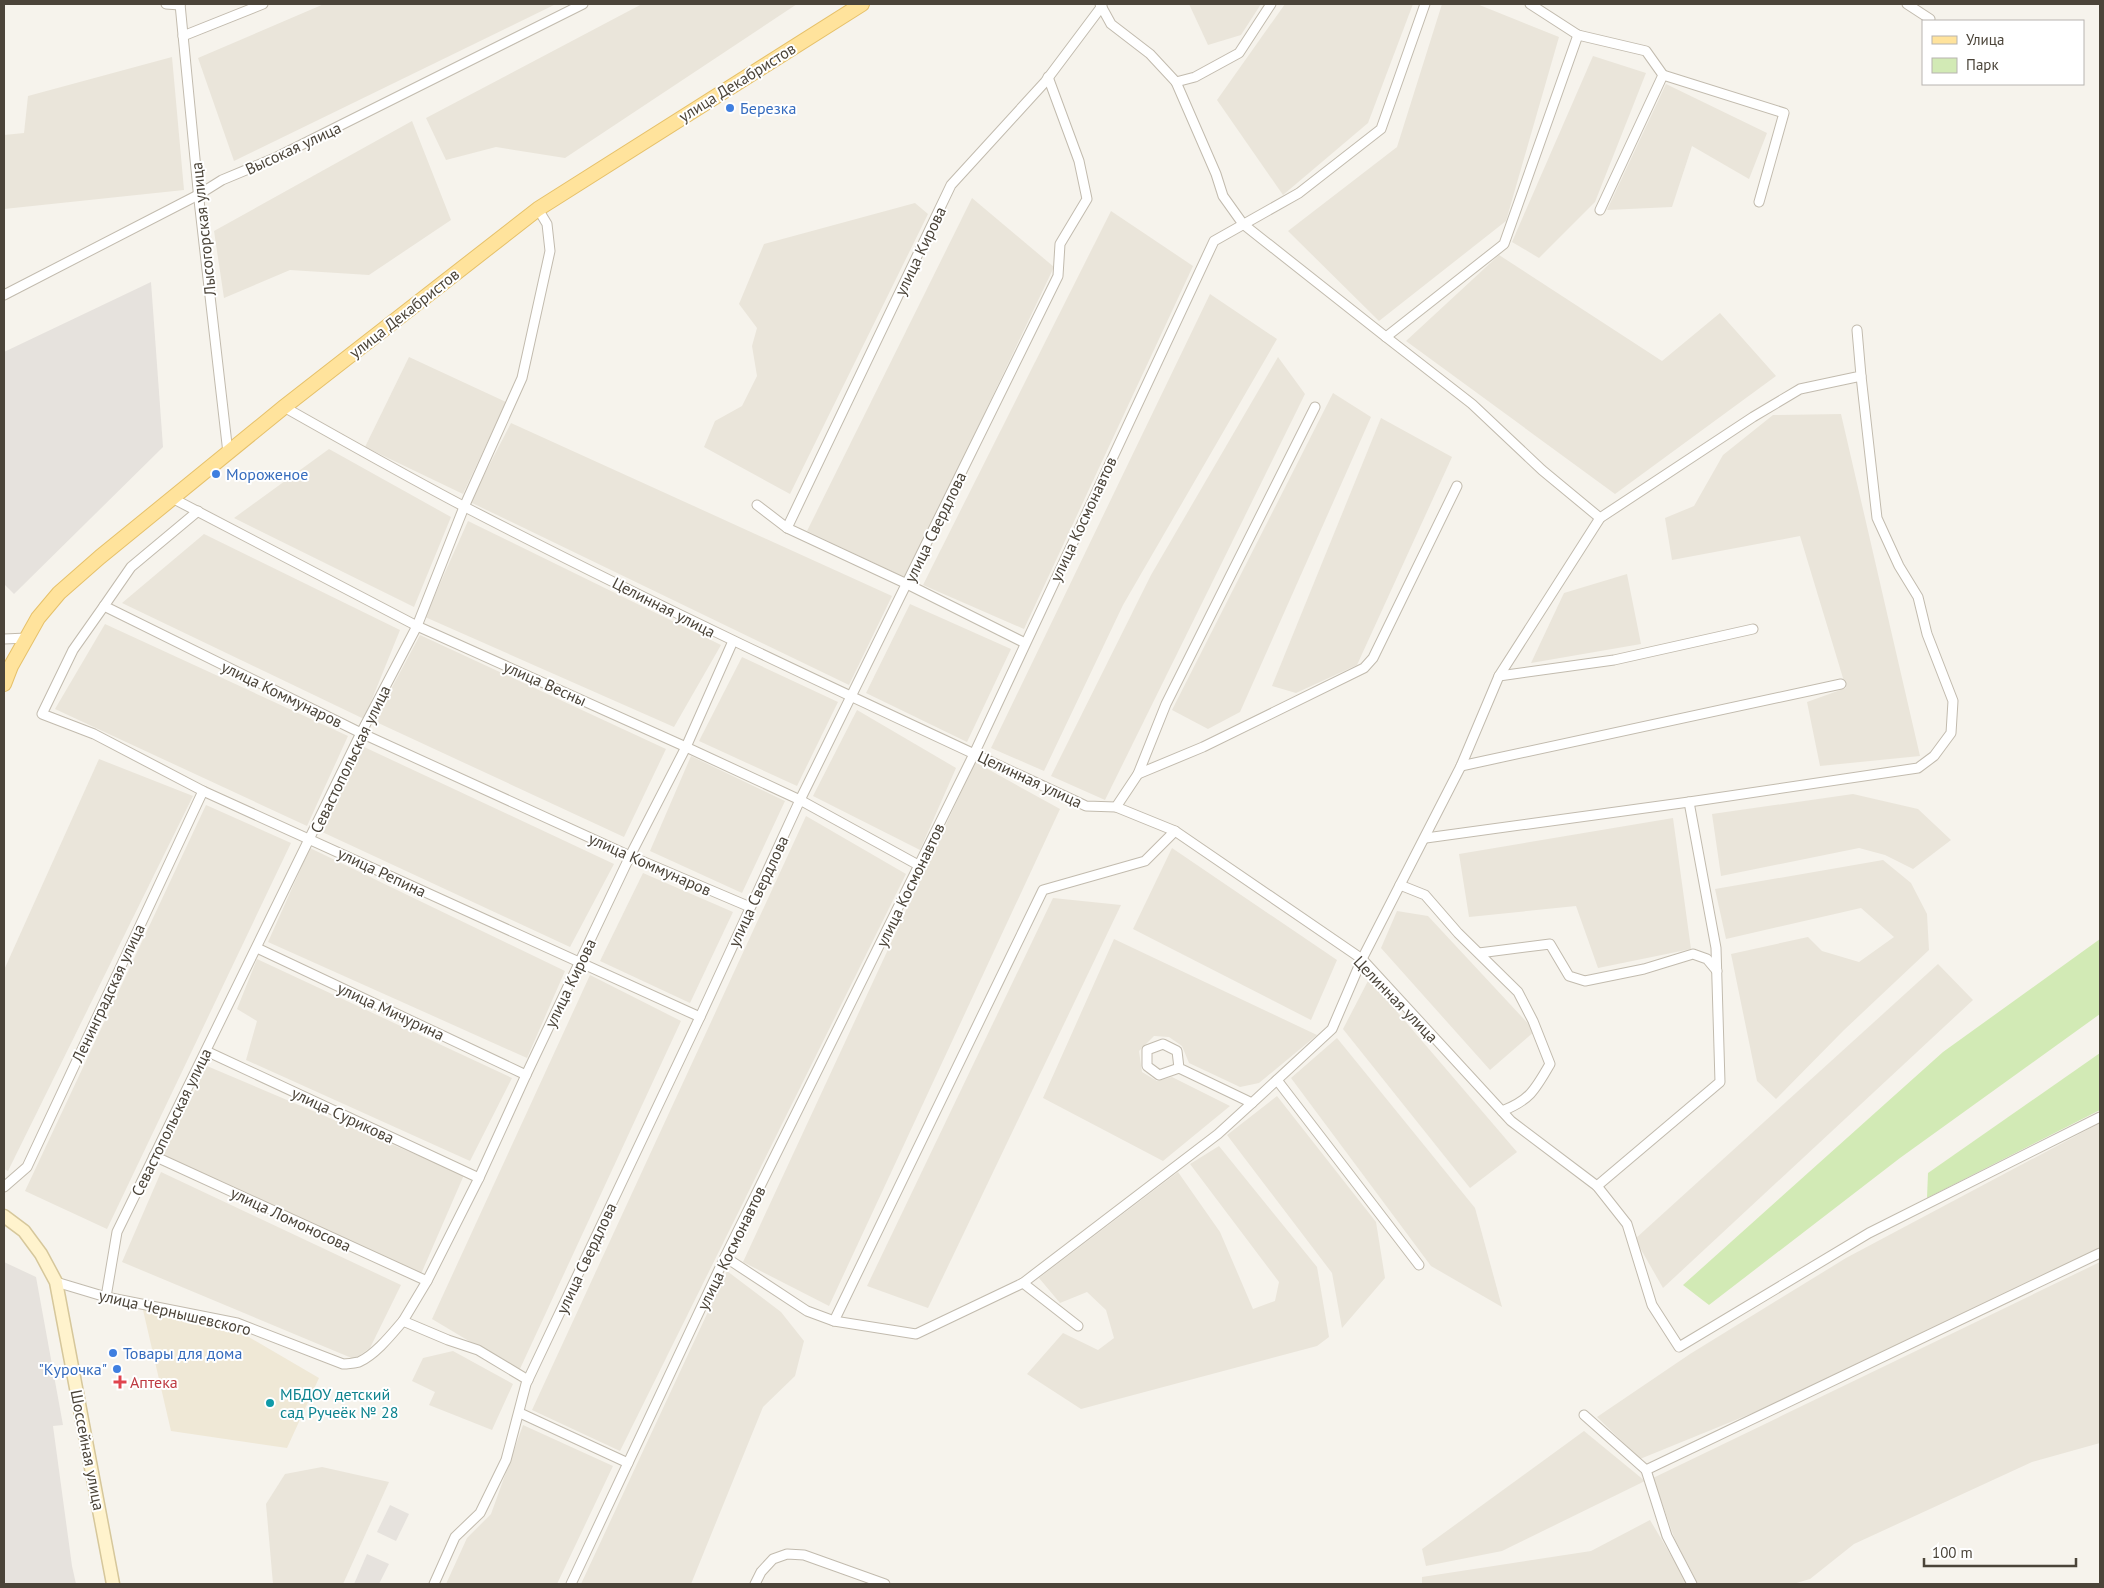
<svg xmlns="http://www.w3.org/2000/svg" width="2104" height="1588" font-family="'PT Sans',sans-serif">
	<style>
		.residential { fill: #eae5da }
		.industrial { fill: #e6e2dd }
		.education { fill: #efe8d6 }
		.green { fill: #d2eab5 }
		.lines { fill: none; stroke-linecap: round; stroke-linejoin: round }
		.street-casing { stroke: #c2bbae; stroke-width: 11 }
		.secondary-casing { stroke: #d6c79b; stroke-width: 15 }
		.primary-casing { stroke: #e6c16a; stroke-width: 16 }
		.street { stroke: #fff; stroke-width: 9 }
		.secondary { stroke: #fff3cd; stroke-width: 12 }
		.primary { stroke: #ffe39c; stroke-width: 14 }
		.shop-dot { fill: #3f7fe0; stroke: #fff; stroke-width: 2 }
		.health-dot { fill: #e0444e; stroke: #fff; stroke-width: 2 }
		.culture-dot { fill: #0f9aa8; stroke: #fff; stroke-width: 2 }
		.labels { text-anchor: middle; stroke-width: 4; stroke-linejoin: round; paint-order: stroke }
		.street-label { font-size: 16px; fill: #4b4439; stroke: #fff }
		.shop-label { font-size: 16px; fill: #366cbe; stroke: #fff; text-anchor: start }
		.health-label { font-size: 16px; fill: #be3a42; stroke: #fff; text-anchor: start }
		.culture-label { font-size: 16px; fill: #0d838f; stroke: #fff; text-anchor: start }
	</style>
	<rect width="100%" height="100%" fill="#f6f3ec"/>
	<g class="residential">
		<polygon points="324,4 556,4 234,161 198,58"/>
		<polygon points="642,4 797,4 565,158 496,147 446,160 426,118"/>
		<polygon points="1189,4 1261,4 1241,35 1208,45"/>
		<polygon points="1285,4 1413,4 1368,123 1283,195 1217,100"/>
		<polygon points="1442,4 1477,4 1559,37 1506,221 1379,321 1288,231 1397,147"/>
		<polygon points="1593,56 1646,73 1595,202 1539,258 1512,242"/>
		<polygon points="172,57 184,190 4,209 4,135 24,133 28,96"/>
		<polygon points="1666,84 1767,133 1749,179 1692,146 1672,207 1607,210"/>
		<polygon points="412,121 451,220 369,275 290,270 224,298 214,231"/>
		<polygon points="972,198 1054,267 906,578 807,531"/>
		<polygon points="915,203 928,214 790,494 704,447 715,421 742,406 757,376 752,346 757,328 739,304 764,244"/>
		<polygon points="1111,211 1193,266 1024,629 923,585"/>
		<polygon points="1499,255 1662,361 1720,313 1776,376 1615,494 1406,341"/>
		<polygon points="1210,294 1277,339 1123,605 1044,771 991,748"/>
		<polygon points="409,357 506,402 463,494 365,447"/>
		<polygon points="1278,357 1305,394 1105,800 1051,776 1151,575"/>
		<polygon points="1333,393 1371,417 1240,712 1208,729 1172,710"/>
		<polygon points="1841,414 1920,756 1820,766 1807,702 1846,688 1800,536 1672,560 1665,518 1694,506 1723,455 1773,415"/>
		<polygon points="1381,418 1452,457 1357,665 1296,693 1272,686"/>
		<polygon points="511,423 892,596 849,685 470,502"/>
		<polygon points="329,449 451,517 414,607 234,518"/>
		<polygon points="468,521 721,645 674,727 425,617"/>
		<polygon points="204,534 400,630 364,719 122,603"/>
		<polygon points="1627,574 1641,644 1531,663 1564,593"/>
		<polygon points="910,604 1011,649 967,742 866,693"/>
		<polygon points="105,624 348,736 307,826 55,709"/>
		<polygon points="420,635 666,749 624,837 374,721"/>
		<polygon points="742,657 838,702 797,786 699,741"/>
		<polygon points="857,710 956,768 920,850 813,796"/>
		<polygon points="362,746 614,864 570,947 320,831"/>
		<polygon points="691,756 785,801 742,893 650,851"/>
		<polygon points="99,759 193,796 8,1171 4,1169 4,970"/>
		<polygon points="975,762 1060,809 829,1306 743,1262"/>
		<polygon points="1853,794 1918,809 1951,840 1913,869 1885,855 1859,848 1721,876 1712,814"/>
		<polygon points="206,805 291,843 107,1229 25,1191"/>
		<polygon points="806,816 906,874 620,1451 532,1410"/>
		<polygon points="1673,818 1691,949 1598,968 1576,906 1469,917 1459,854"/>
		<polygon points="310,848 565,971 527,1058 268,942"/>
		<polygon points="1172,848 1337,960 1311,1020 1133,929"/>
		<polygon points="1883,860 1911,883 1927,914 1929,950 1844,1030 1776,1099 1757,1081 1731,954 1808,937 1822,951 1859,962 1894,937 1861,908 1726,939 1715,889"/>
		<polygon points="643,873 733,912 690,1003 600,961"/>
		<polygon points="1053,898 1121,905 928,1308 867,1286"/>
		<polygon points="1397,911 1428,916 1535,1031 1490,1070 1381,948"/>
		<polygon points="1114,939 1317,1035 1259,1083 1240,1087 1189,1063 1182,1046 1169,1037 1154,1036 1139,1051 1142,1072 1157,1081 1172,1077 1230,1106 1163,1161 1043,1098"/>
		<polygon points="257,959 512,1078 470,1161 246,1060 257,1021 237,1009"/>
		<polygon points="1938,964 1973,1000 1663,1288 1635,1239"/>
		<polygon points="590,975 681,1021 519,1371 432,1319"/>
		<polygon points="1369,979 1517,1152 1470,1188 1343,1029"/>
		<polygon points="1337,1038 1475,1208 1502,1307 1431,1266 1291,1078"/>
		<polygon points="207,1066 464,1175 421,1274 163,1155"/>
		<polygon points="1277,1096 1376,1222 1385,1278 1342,1328 1332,1273 1227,1135"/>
		<polygon points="2100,1123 2100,1248 1765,1408 1640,1459 1597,1417 1690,1354 1846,1258"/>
		<polygon points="1219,1146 1317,1267 1329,1337 1317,1346 1081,1409 1027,1374 1063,1333 1098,1350 1114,1338 1106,1310 1087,1292 1060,1303 1039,1278 1178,1172 1220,1232 1253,1309 1275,1301 1279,1282 1190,1164"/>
		<polygon points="161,1172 401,1285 370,1348 354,1359 122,1262"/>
		<polygon points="2100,1262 2100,1443 2032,1462 1854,1544 1810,1579 1793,1584 1698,1584 1675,1540 1653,1478"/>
		<polygon points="727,1271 781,1312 804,1341 795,1376 763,1407 691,1584 581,1584"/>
		<polygon points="453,1351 513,1384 492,1430 429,1405 435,1392 412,1381 423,1358"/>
		<polygon points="523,1425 613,1466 557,1584 446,1584 467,1538 491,1514"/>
		<polygon points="1584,1431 1645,1481 1502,1551 1426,1566 1422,1549"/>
		<polygon points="322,1467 389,1482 343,1584 273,1584 266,1504 285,1474"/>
		<polygon points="1650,1520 1688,1584 1422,1584 1422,1577 1591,1551"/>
	</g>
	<g class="industrial">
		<polygon points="151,282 163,447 14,594 4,584 4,352"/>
		<polygon points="4,1262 36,1277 63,1425 53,1426 72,1566 76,1584 4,1584"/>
		<polygon points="390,1505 409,1514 396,1541 377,1532"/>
		<polygon points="367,1554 389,1564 379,1584 354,1584"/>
	</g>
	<polygon class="education" points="143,1310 230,1326 319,1378 287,1448 171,1431"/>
	<g class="green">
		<polygon points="2100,939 2100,1014 1900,1158 1709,1305 1683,1285 1943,1052"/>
		<polygon points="2100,1053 2100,1110 1927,1198 1928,1173"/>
	</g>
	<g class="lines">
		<defs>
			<g id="street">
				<polyline points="166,4 180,5"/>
				<polyline points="180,4 199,200 228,453"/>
				<polyline points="1100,4 1111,24 1150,54 1176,82 1195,77 1239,53 1271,4"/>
				<polyline points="1530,4 1578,35 1646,51 1663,75 1600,210"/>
				<polyline points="1907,4 1930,19"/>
				<polyline points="183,36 263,4"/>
				<polyline points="1663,75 1784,113 1759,202"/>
				<polyline points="1176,82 1216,174 1223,196 1243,224 1386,337 1504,244 1578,35"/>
				<polyline points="4,295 198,195 222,180 277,157 583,4"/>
				<polyline points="1386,337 1472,404 1542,470 1600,518"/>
				<path d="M284,407C344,441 404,475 465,507C669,613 878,709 1086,806L1116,807L1175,831L1362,959L1511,1121L1597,1186L1627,1224L1652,1305L1679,1347L1869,1233L2100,1117"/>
				<polyline points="172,498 417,626 686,747 800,800 920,866"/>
				<polyline points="757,505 787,528 907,584 1025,643"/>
				<polyline points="198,511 131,567 104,606 361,733 630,856 750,907"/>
				<polyline points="787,528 951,185 1045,82 1102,6"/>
				<polyline points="104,606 73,650 42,714 94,734 203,791 700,1017"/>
				<polyline points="4,639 27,638"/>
				<polyline points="1499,676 1614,660 1753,629"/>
				<polyline points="1461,766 1841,684"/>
				<polyline points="1138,774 1203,747 1364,668 1373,658 1457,486"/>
				<polyline points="1116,807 1138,774 1166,704 1315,407"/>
				<polyline points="1426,838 1689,802 1918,768 1934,756 1951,733 1953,701 1927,634 1918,597 1899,566 1877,518 1861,376"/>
				<path d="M1400,885L1425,895L1458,933L1518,992L1533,1021L1550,1064C1535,1090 1530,1100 1502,1111"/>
				<polyline points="257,948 526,1075"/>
				<polyline points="1479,953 1550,944 1569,976 1585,981 1644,969 1693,954 1707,959 1717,971"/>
				<polyline points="206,1051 479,1178"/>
				<polyline points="1277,1080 1419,1265"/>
				<polyline points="1252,1103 1332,1029 1362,959 1461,766 1499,676 1600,518 1753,417 1800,389 1861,376 1857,330"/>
				<polyline points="154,1156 427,1281"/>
				<polyline points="1597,1186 1720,1082 1716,948 1689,802"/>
				<polyline points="4,1187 27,1167 203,791"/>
				<polyline points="725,1257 807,1311 834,1321 916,1334 1023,1283 1218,1134 1252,1103 1179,1068 1159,1075 1147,1066 1147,1050 1163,1044 1177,1051 1179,1068"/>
				<path d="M56,1282L106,1297L237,1323L343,1364C348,1364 354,1363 359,1362C376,1354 391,1335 403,1321L448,1340L478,1350L528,1380"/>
				<polyline points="1023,1283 1078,1326"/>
				<polyline points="106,1297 117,1232 361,733 417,626 464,507 522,378 550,251 547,224 538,209"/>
				<polyline points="403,1321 427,1281 479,1178 526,1075 630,856 686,747 733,641"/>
				<polyline points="834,1321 1043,890 1145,861 1175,831"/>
				<polyline points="520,1413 628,1463"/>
				<polyline points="1584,1415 1646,1470 1667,1536 1692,1584"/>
				<polyline points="1646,1470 2100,1253"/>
				<polyline points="434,1584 455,1537 480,1513 506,1460 526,1384 700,1017 800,800 1058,276 1060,244 1087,199 1079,161 1048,77"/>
				<polyline points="571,1584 725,1257 974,754 1214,241 1299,193 1381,129 1425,4"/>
				<polyline points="755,1584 761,1572 773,1559 787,1554 804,1555 885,1584"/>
			</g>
			<polyline id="secondary" points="4,1216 24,1231 41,1254 56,1282 113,1584"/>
			<polyline id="primary" points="4,684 11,666 38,618 59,593 100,557 284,407 538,209 862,4"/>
		</defs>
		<use href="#street" class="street-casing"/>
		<use href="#secondary" class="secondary-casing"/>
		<use href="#primary" class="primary-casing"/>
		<use href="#street" class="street"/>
		<use href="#secondary" class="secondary"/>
		<use href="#primary" class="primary"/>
	</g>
	<g class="shop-dot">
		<circle cx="730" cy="108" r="5"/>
		<circle cx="216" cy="474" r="5"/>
		<circle cx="113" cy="1353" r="5"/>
		<circle cx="117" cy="1369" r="5"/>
	</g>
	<path class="health-dot" d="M117.5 1374.5h5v5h5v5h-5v5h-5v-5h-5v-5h5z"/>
	<circle class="culture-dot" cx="270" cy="1403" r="5"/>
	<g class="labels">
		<g class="street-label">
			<text transform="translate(737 82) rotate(-32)" y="6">улица Декабристов</text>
			<text transform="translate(293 148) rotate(-25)" y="6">Высокая улица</text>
			<text transform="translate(203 229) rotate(-96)" y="6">Лысогорская улица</text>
			<text transform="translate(920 251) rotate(-64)" y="6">улица Кирова</text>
			<text transform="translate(404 313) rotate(-38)" y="6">улица Декабристов</text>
			<text transform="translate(1083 519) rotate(-65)" y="6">улица Космонавтов</text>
			<text transform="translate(935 527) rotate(-64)" y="6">улица Свердлова</text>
			<text transform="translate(664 607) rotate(27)" y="6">Целинная улица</text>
			<text transform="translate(545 683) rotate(24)" y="6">улица Весны</text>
			<text transform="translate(282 694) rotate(26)" y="6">улица Коммунаров</text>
			<text transform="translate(350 759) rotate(-64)" y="6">Севастопольская улица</text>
			<text transform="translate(1030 779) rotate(25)" y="6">Целинная улица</text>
			<text transform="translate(650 864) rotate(24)" y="6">улица Коммунаров</text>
			<text transform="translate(382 872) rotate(25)" y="6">улица Репина</text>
			<text transform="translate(910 885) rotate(-64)" y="6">улица Космонавтов</text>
			<text transform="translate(758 891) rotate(-65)" y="6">улица Свердлова</text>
			<text transform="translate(570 983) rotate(-64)" y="6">улица Кирова</text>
			<text transform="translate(108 993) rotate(-65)" y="6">Ленинградская улица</text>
			<text transform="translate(1396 999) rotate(46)" y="6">Целинная улица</text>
			<text transform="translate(391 1011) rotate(25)" y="6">улица Мичурина</text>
			<text transform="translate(343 1115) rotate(25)" y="6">улица Сурикова</text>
			<text transform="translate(171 1122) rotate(-64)" y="6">Севастопольская улица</text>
			<text transform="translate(291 1219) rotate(25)" y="6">улица Ломоносова</text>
			<text transform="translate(731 1248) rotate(-64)" y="6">улица Космонавтов</text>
			<text transform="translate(586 1258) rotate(-65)" y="6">улица Свердлова</text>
			<text transform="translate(175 1312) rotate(13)" y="6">улица Чернышевского</text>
			<text transform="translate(88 1450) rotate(79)" y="6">Шоссейная улица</text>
		</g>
		<g class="shop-label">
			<text x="740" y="114">Березка</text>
			<text x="226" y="480">Мороженое</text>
			<text x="123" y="1359">Товары для дома</text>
			<text x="107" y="1375" text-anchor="end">"Курочка"</text>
		</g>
		<g class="health-label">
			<text x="130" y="1388">Аптека</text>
		</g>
		<g class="culture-label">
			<text x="280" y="1400">МБДОУ детский<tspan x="280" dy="18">сад Ручеёк № 28</tspan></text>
		</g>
	</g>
	<rect width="2104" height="1588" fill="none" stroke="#4b4439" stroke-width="10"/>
	<rect x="1922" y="20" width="162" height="65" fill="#ffffff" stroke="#b7b4b0"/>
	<rect x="1932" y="36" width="25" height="8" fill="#ffe39c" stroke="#b7b4b0"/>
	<text x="1966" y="45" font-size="15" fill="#4b4439">Улица</text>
	<rect x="1932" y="58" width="25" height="15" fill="#d2eab5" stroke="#b7b4b0"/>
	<text x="1966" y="70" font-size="15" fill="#4b4439">Парк</text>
	<path d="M1924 1558v8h152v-8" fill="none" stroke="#4b4439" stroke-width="2.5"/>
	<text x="1932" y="1558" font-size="15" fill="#4b4439" stroke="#ffffff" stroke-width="4" paint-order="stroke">100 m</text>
</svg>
